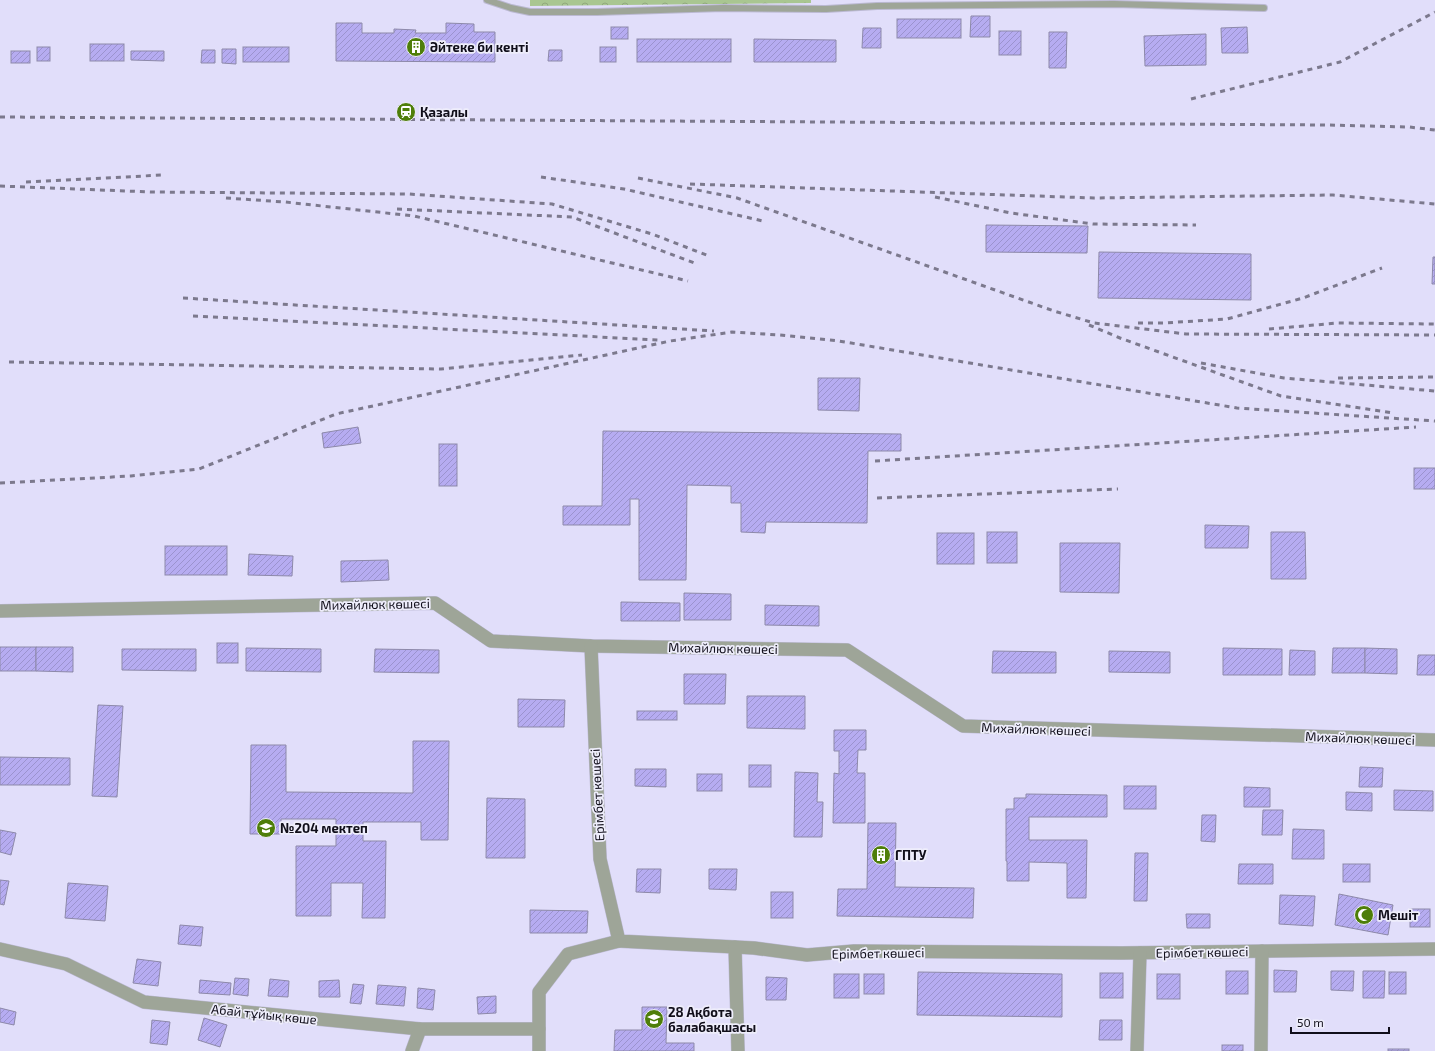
<svg xmlns="http://www.w3.org/2000/svg" width="1435" height="1051" font-family="'Exo 2',sans-serif">
	<style>
		.park { fill: url(#park-crowns) }
		.building { fill: url(#building-hatch); stroke: #8d89a9 }
		.lines { fill: none; stroke-linecap: round; stroke-linejoin: round }
		.service-casing { stroke: #bbb9d2; stroke-width: 8 }
		.minor-casing { stroke: #bbb9d2; stroke-width: 14 }
		.service { stroke: #9ea598; stroke-width: 6 }
		.minor { stroke: #9ea598; stroke-width: 13 }
		.rail { stroke: #7c798d; stroke-width: 3; stroke-dasharray: 5 5; stroke-linecap: butt }
		.labels { text-anchor: middle; stroke-width: 3.5; stroke-linejoin: round; paint-order: stroke }
		.poi-label { font-size: 13px; font-weight: bold; fill: #100e1a; stroke: #eeedfb; text-anchor: start }
		.street-label { font-size: 13px; fill: #100e1a; stroke: #eeedfb }
	</style>
	<defs>
		<pattern id="park-crowns" width="20" height="18" patternUnits="userSpaceOnUse"><rect width="20" height="18" fill="#a9c691"/><path d="M2 6a3 3 0 1 1 6 0M12 15a3 3 0 1 1 6 0" fill="none" stroke="#90a97c"/></pattern>
		<pattern id="building-hatch" width="6" height="6" patternUnits="userSpaceOnUse"><rect width="6" height="6" fill="#b6acf1"/><path d="M-1 1l2-2M0 6l6-6M5 7l2-2" fill="none" stroke="#9b93ce"/></pattern>
	</defs>
	<rect width="100%" height="100%" fill="#e1defa"/>
	<polygon class="park" points="530,0 811,0 811,3 530,6"/>
	<g class="building">
		<polygon points="971,16 990,16 990,37 970,37"/>
		<rect x="897" y="19" width="64" height="19"/>
		<polygon points="336,23 362,23 362,33 394,33 394,29 416,30 415,33 446,33 446,23 474,24 474,32 495,32 495,62 336,61"/>
		<rect x="611" y="27" width="17" height="12"/>
		<polygon points="1247,27 1248,53 1222,53 1221,28"/>
		<polygon points="863,28 881,28 881,48 862,48"/>
		<rect x="999" y="31" width="22" height="24"/>
		<polygon points="1049,32 1067,32 1066,68 1049,68"/>
		<polygon points="1206,34 1206,65 1145,66 1144,36"/>
		<rect x="637" y="39" width="94" height="23"/>
		<polygon points="754,39 836,40 836,62 754,62"/>
		<rect x="90" y="44" width="34" height="17"/>
		<rect x="37" y="47" width="13" height="14"/>
		<rect x="243" y="47" width="46" height="15"/>
		<rect x="600" y="47" width="16" height="15"/>
		<polygon points="222,49 236,49 236,64 222,63"/>
		<polygon points="202,50 215,50 215,63 201,63"/>
		<polygon points="549,50 562,50 562,61 548,61"/>
		<rect x="11" y="51" width="19" height="12"/>
		<polygon points="131,51 164,51 164,61 131,60"/>
		<polygon points="986,225 1088,226 1087,253 986,252"/>
		<polygon points="1099,252 1251,254 1251,300 1098,298"/>
		<polygon points="1433,257 1435,257 1435,284 1432,284"/>
		<polygon points="818,378 860,378 859,411 818,410"/>
		<polygon points="358,427 361,443 324,448 322,433"/>
		<polygon points="603,431 901,434 901,451 868,451 867,523 766,522 765,533 741,532 741,503 731,503 731,486 687,485 686,580 639,580 639,499 630,499 630,525 563,525 563,506 602,506"/>
		<rect x="439" y="444" width="18" height="42"/>
		<rect x="1414" y="468" width="21" height="21"/>
		<polygon points="1205,525 1249,526 1248,548 1205,548"/>
		<rect x="987" y="532" width="30" height="31"/>
		<polygon points="1271,532 1305,532 1306,579 1271,579"/>
		<rect x="937" y="533" width="37" height="31"/>
		<polygon points="1060,543 1120,543 1119,593 1060,592"/>
		<rect x="165" y="546" width="62" height="29"/>
		<polygon points="249,554 293,556 292,576 248,575"/>
		<polygon points="388,560 389,580 341,582 341,561"/>
		<polygon points="684,593 731,594 731,620 684,620"/>
		<polygon points="621,602 680,603 680,621 621,621"/>
		<polygon points="765,605 819,606 819,626 765,625"/>
		<rect x="217" y="643" width="21" height="20"/>
		<rect x="0" y="647" width="36" height="24"/>
		<polygon points="36,647 73,647 73,672 36,671"/>
		<polygon points="246,648 321,649 321,672 246,671"/>
		<polygon points="1223,648 1282,649 1282,675 1223,675"/>
		<polygon points="1333,648 1365,648 1365,673 1332,673"/>
		<polygon points="1365,648 1397,649 1397,674 1365,673"/>
		<polygon points="122,649 196,649 196,671 122,670"/>
		<polygon points="375,649 439,650 439,673 374,672"/>
		<polygon points="1290,650 1315,651 1315,675 1289,675"/>
		<polygon points="993,651 1056,652 1056,673 992,673"/>
		<polygon points="1109,651 1170,652 1170,673 1109,672"/>
		<polygon points="1418,655 1435,655 1435,675 1417,675"/>
		<polygon points="684,674 726,674 725,704 684,704"/>
		<polygon points="747,696 805,696 805,729 747,728"/>
		<polygon points="518,699 565,700 564,727 518,727"/>
		<polygon points="98,705 123,706 117,797 92,796"/>
		<rect x="637" y="711" width="40" height="9"/>
		<polygon points="834,730 866,730 866,750 858,750 857,773 865,773 865,823 833,823 834,773 839,774 839,751 834,751"/>
		<polygon points="413,741 449,741 448,840 421,840 421,822 363,822 363,841 386,841 385,918 362,918 363,883 331,883 331,916 296,916 296,846 336,846 336,819 281,819 281,834 250,834 251,745 286,745 286,792 413,793"/>
		<polygon points="0,757 70,758 70,785 0,785"/>
		<rect x="749" y="765" width="22" height="22"/>
		<polygon points="1360,767 1383,768 1382,787 1359,787"/>
		<polygon points="635,769 666,769 666,787 635,786"/>
		<polygon points="795,772 818,773 817,802 823,802 822,837 794,837"/>
		<rect x="697" y="774" width="25" height="17"/>
		<rect x="1124" y="786" width="32" height="23"/>
		<polygon points="1244,787 1270,788 1270,807 1244,807"/>
		<polygon points="1394,790 1433,791 1433,811 1394,810"/>
		<polygon points="1346,792 1372,793 1372,811 1346,810"/>
		<polygon points="1026,794 1107,795 1107,817 1029,817 1029,840 1087,840 1086,898 1067,898 1067,863 1029,862 1029,881 1007,881 1007,861 1006,861 1006,809 1014,809 1014,798 1026,798"/>
		<polygon points="487,798 525,799 525,858 486,858"/>
		<polygon points="1263,810 1283,810 1282,835 1262,835"/>
		<polygon points="1202,815 1216,815 1215,842 1201,841"/>
		<polygon points="868,823 896,823 895,887 974,888 973,918 837,916 838,889 867,889"/>
		<polygon points="1293,829 1324,830 1324,859 1292,859"/>
		<polygon points="0,830 16,833 11,855 0,852"/>
		<polygon points="1135,853 1148,853 1147,901 1134,901"/>
		<polygon points="1239,864 1273,864 1273,884 1238,884"/>
		<rect x="1343" y="864" width="27" height="18"/>
		<polygon points="637,869 661,869 660,893 636,892"/>
		<polygon points="709,869 737,869 736,890 709,889"/>
		<polygon points="0,880 9,881 4,905 0,904"/>
		<polygon points="68,883 108,886 105,921 65,918"/>
		<rect x="771" y="892" width="22" height="26"/>
		<polygon points="1339,894 1393,905 1388,935 1335,925"/>
		<polygon points="1280,895 1315,896 1313,926 1279,924"/>
		<rect x="1410" y="909" width="20" height="18"/>
		<polygon points="530,910 588,911 587,933 530,933"/>
		<polygon points="1186,914 1210,914 1210,928 1187,928"/>
		<polygon points="180,925 203,927 201,946 178,944"/>
		<polygon points="137,959 161,962 158,986 133,983"/>
		<polygon points="1274,970 1297,971 1296,992 1274,992"/>
		<rect x="1226" y="971" width="22" height="23"/>
		<polygon points="1331,971 1354,971 1353,991 1331,990"/>
		<polygon points="1363,971 1385,971 1384,998 1363,998"/>
		<polygon points="918,972 1062,974 1062,1017 917,1015"/>
		<rect x="1389" y="972" width="17" height="22"/>
		<rect x="1100" y="973" width="23" height="25"/>
		<rect x="834" y="974" width="25" height="24"/>
		<rect x="864" y="974" width="20" height="20"/>
		<rect x="1157" y="974" width="23" height="25"/>
		<polygon points="766,977 787,978 786,1000 766,1000"/>
		<polygon points="235,978 249,979 248,996 233,994"/>
		<polygon points="270,979 289,981 288,997 268,996"/>
		<polygon points="200,980 231,983 230,995 199,993"/>
		<polygon points="339,980 340,997 319,997 319,981"/>
		<polygon points="353,984 364,985 361,1004 350,1003"/>
		<polygon points="378,985 406,987 404,1006 376,1004"/>
		<polygon points="418,988 435,990 433,1010 417,1008"/>
		<polygon points="496,996 496,1013 478,1014 477,997"/>
		<polygon points="642,1007 667,1007 666,1043 694,1043 694,1051 614,1051 615,1030 642,1030"/>
		<polygon points="0,1008 16,1012 14,1025 0,1022"/>
		<polygon points="204,1018 227,1025 220,1047 198,1040"/>
		<polygon points="152,1020 170,1022 167,1045 150,1043"/>
		<polygon points="1100,1020 1122,1020 1122,1040 1099,1040"/>
		<rect x="1222" y="1045" width="21" height="6"/>
		<rect x="1388" y="1049" width="21" height="2"/>
	</g>
	<g class="lines">
		<defs>
			<polyline id="service" points="487,0 511,8 530,12 597,12 723,8 826,9 877,6 1114,4 1264,8"/>
			<g id="minor">
				<polyline points="0,611 435,603 491,641 591,646 847,650 963,726 1435,740"/>
				<polyline points="591,646 600,859 619,941 754,948 807,955 854,951 1122,953 1435,949"/>
				<polyline points="735,947 738,1051"/>
				<polyline points="0,949 66,964 144,1002 420,1029 539,1029"/>
				<polyline points="412,1051 420,1029"/>
				<polyline points="539,1051 539,992 568,954 619,941"/>
				<polyline points="1137,1051 1140,953"/>
				<polyline points="1261,1051 1262,951"/>
			</g>
		</defs>
		<use href="#service" class="service-casing"/>
		<use href="#minor" class="minor-casing"/>
		<use href="#service" class="service"/>
		<use href="#minor" class="minor"/>
		<g class="rail">
			<polyline points="1191,99 1340,62 1435,12"/>
			<polyline points="0,117 1326,125 1409,127 1435,130"/>
			<polyline points="541,177 624,189 763,221"/>
			<polyline points="638,178 737,198 1054,311 1094,323 1186,334 1435,335"/>
			<polyline points="26,182 163,175"/>
			<polyline points="690,184 1094,198 1333,195 1435,204"/>
			<polyline points="0,186 152,192 409,194 552,204 652,234 709,256"/>
			<polyline points="935,197 1011,213 1093,224 1196,225"/>
			<polyline points="226,198 285,202 414,216 688,281"/>
			<polyline points="397,209 572,217 697,264"/>
			<polyline points="183,298 714,331"/>
			<polyline points="193,316 658,340"/>
			<polyline points="1138,323 1164,323 1227,319 1303,298 1382,268"/>
			<polyline points="1089,325 1120,338 1281,396 1393,413"/>
			<polyline points="1269,329 1338,323 1435,324"/>
			<polyline points="9,362 441,369 582,355"/>
			<polyline points="1201,363 1284,378 1435,391"/>
			<polyline points="1338,378 1435,377"/>
			<polyline points="875,461 1416,427"/>
			<polyline points="0,483 131,476 199,469 336,414 670,341 732,332 780,335 839,341 1237,408 1435,421"/>
			<polyline points="877,498 1118,489"/>
		</g>
	</g>
	<defs>
		<symbol id="building-disc" viewBox="-11 -11 22 22"><circle r="9.5" fill="#4e7e09" stroke="#eeedfb"/><path d="M-4-6H4V6H1V3H-1V6H-4ZM-2.5-4.3h1.7v1.8h-1.7ZM.8-4.3h1.7v1.8H.8ZM-2.5-1h1.7V.8h-1.7ZM.8-1h1.7V.8H.8Z" fill="#fff"/></symbol>
		<symbol id="station-disc" viewBox="-11 -11 22 22"><circle r="9.5" fill="#4e7e09" stroke="#eeedfb"/><path d="M-3-6H3Q5-6 5-4V2Q5 4 3 4L4.5 6H3L1.5 4h-3L-3 6H-4.5L-3 4Q-5 4-5 2V-4Q-5-6-3-6ZM-3.5-4v3h7v-3ZM-3.5 1v1.5H-2V1ZM2 1v1.5H3.5V1Z" fill="#fff"/></symbol>
		<symbol id="school-disc" viewBox="-11 -11 22 22"><circle r="9.5" fill="#4e7e09" stroke="#eeedfb"/><path d="M0-5L7-2L0 1L-7-2ZM-4 1L0 2.5L4 1V4Q0 6-4 4Z" fill="#fff"/></symbol>
		<symbol id="mosque-disc" viewBox="-11 -11 22 22"><circle r="9.5" fill="#4e7e09" stroke="#eeedfb"/><path d="M3.5-4.9A6 6 0 1 0 3.5 4.9A5 5 0 1 1 3.5-4.9Z" fill="#fff"/></symbol>
	</defs>
	<g fill-rule="evenodd">
		<use href="#building-disc" x="405" y="36" width="22" height="22"/>
		<use href="#station-disc" x="395" y="101" width="22" height="22"/>
		<use href="#school-disc" x="255" y="817" width="22" height="22"/>
		<use href="#building-disc" x="870" y="844" width="22" height="22"/>
		<use href="#mosque-disc" x="1353" y="904" width="22" height="22"/>
		<use href="#school-disc" x="643" y="1008" width="22" height="22"/>
	</g>
	<g class="labels">
		<g class="poi-label">
			<text x="430" y="52">Әйтеке би кенті</text>
			<text x="420" y="117">Қазалы</text>
			<text x="280" y="833">№204 мектеп</text>
			<text x="895" y="860">ГПТУ</text>
			<text x="1378" y="920">Мешіт</text>
			<text x="668" y="1017">28 Ақбота<tspan x="668" dy="15">балабақшасы</tspan></text>
		</g>
		<g class="street-label">
			<text transform="translate(375 604) rotate(-1)" y="5">Михайлюк көшесі</text>
			<text transform="translate(723 648) rotate(1)" y="5">Михайлюк көшесі</text>
			<text transform="translate(1036 729) rotate(2)" y="5">Михайлюк көшесі</text>
			<text transform="translate(1360 738) rotate(2)" y="5">Михайлюк көшесі</text>
			<text transform="translate(597 795) rotate(-93)" y="5">Ерімбет көшесі</text>
			<text transform="translate(1202 952) rotate(-1)" y="5">Ерімбет көшесі</text>
			<text transform="translate(878 953) rotate(-1)" y="5">Ерімбет көшесі</text>
			<text transform="translate(264 1014) rotate(6)" y="5">Абай тұйық көше</text>
		</g>
	</g>
	<path d="M1291 1027v6h98v-6" fill="none" stroke="#100e1a" stroke-width="2"/>
	<text x="1297" y="1027" font-size="12" fill="#100e1a" stroke="#eeedfb" stroke-width="3" paint-order="stroke">50 m</text>
</svg>
